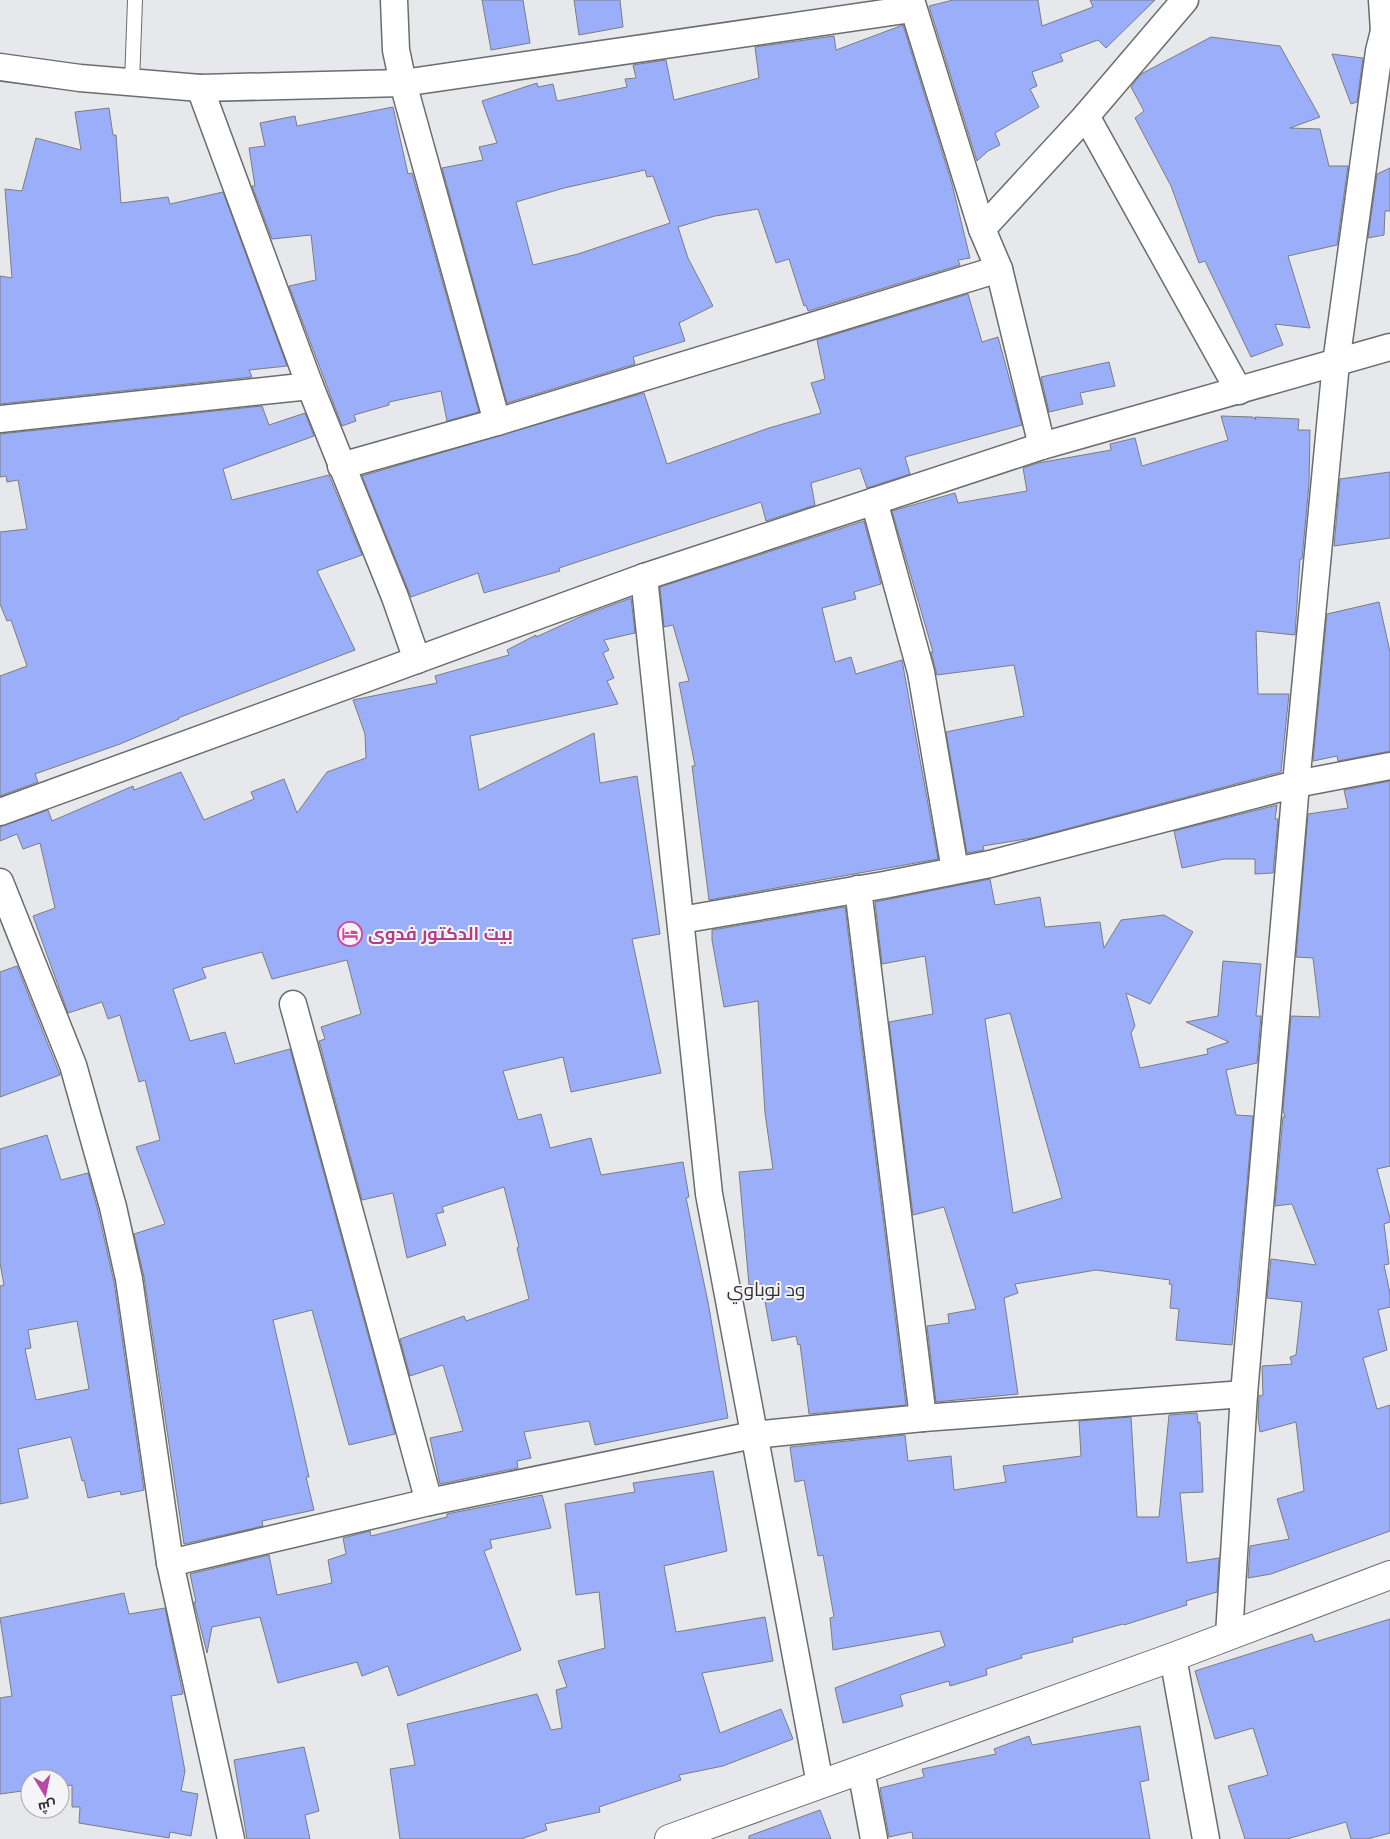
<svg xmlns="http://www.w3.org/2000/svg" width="1390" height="1839" font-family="'Varela Round',Cairo,sans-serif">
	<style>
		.building { fill: #9baefa; stroke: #7c7d7f; fill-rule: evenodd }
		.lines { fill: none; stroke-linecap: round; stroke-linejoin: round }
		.lane-casing { stroke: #6b6c6e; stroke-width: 16 }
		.street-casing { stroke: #6b6c6e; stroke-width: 29 }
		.secondary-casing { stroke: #6b6c6e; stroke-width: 30 }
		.lane { stroke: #fff; stroke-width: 14 }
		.street { stroke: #fff; stroke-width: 26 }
		.secondary { stroke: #fff; stroke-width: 28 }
		.labels { text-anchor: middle; stroke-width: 4; stroke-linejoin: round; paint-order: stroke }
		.hotel-label { font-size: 18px; font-weight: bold; fill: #b23c85; stroke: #f5f5f8; text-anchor: start }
		.neighbourhood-label { font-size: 19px; fill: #313132; stroke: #f5f5f8 }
	</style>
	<rect width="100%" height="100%" fill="#e7e8eb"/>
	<g class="building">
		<polygon points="482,0 523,0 530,43 491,50"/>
		<polygon points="574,0 620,0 623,27 579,35"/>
		<polygon points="953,0 1038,0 1042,26 1093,7 1090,0 1155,0 1106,48 1098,40 1060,54 1063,61 1032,72 1037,86 1030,89 1039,107 995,133 1000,145 988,151 977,161 929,6"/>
		<path d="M903,25L952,184L970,258L958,260L960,265L808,311L806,305L804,306L789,259L776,263L758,209L715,216L678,227L688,258L713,306L679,323L685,341L633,357L635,364L507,403L442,168L483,160L479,147L497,143L482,101L537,83L538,87L553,84L557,101L627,87L625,79L636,78L633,65L666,60L674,100L759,78L755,47L834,36L836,50ZM645,170L647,177L653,176L670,223L578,254L533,265L516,202L564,188Z"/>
		<polygon points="1211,37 1280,46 1320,117 1290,128 1320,129 1329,166 1348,166 1337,245 1288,256 1310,328 1275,324 1283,345 1251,357 1205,261 1199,263 1171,186 1135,118 1144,111 1131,87 1141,74"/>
		<polygon points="1332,54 1363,58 1357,102 1351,104"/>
		<polygon points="393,107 408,174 412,173 479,412 447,421 441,391 389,402 389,405 354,415 356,421 342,426 289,286 316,280 311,235 272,239 252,186 255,186 249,148 265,146 260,123 295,116 297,126"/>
		<polygon points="109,108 113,135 116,135 121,203 168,197 170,204 223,192 287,366 249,370 252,377 0,404 0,276 12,278 5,189 22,191 36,138 81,150 75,112"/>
		<polygon points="1390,168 1390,211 1385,211 1384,235 1368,238 1377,174"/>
		<polygon points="968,294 982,342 998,337 1022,425 905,457 910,474 867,488 860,468 811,483 815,505 766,521 761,502 559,568 560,571 484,593 478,573 411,597 362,476 644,393 667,464 769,428 821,413 811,383 825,379 817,340"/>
		<polygon points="1109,362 1115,386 1080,393 1083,404 1049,412 1041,377"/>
		<polygon points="262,406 269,425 305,413 314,436 223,469 232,500 329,475 362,555 317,571 355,650 178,718 179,719 120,744 35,774 38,782 0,796 0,676 27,666 11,620 7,621 0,604 0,532 27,529 18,480 7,482 6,476 0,477 0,434"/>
		<polygon points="1221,416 1253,417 1256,420 1255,417 1299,419 1298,430 1310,430 1309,484 1302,559 1300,559 1295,635 1256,631 1258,694 1289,694 1281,772 1032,838 983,846 984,850 967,853 946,732 1024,716 1014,665 937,675 931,652 933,652 892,511 955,493 958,503 1027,491 1023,468 1038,463 1111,450 1110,444 1135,438 1142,466 1228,440"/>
		<polygon points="1390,472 1390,538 1334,546 1340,479"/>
		<polygon points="864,521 881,584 854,592 856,599 822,608 835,662 851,657 856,674 902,660 938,859 709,900 692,766 695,766 679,683 689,681 673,625 664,627 660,587"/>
		<polygon points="631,598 635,633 604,640 609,650 603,653 614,678 607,681 618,704 470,736 479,790 594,733 600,783 637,776 660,934 632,939 661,1073 571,1092 563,1057 503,1071 518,1120 541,1114 550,1148 591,1138 601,1175 683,1162 689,1197 686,1198 708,1302 728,1418 595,1445 589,1421 524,1432 531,1458 517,1461 518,1468 440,1484 430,1438 463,1431 443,1365 410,1376 400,1339 464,1316 466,1321 529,1299 517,1248 519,1247 504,1187 442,1207 444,1212 436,1214 446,1245 407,1258 393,1193 362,1200 319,1041 325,1039 321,1027 361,1014 347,960 272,979 262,952 202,968 206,978 173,989 190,1041 225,1032 235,1064 290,1049 395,1434 349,1445 312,1310 273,1320 309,1477 306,1477 314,1510 262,1521 263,1526 184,1544 144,1277 134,1234 165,1224 136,1147 160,1140 145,1080 139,1082 120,1015 108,1019 102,1002 68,1013 33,916 55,908 40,843 23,849 17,834 0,841 0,827 48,810 52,821 133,786 134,790 181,772 204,820 254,799 251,792 284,779 297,813 327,772 366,758 365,734 353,700 437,683 435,676 509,655 507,650 536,635 536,637 582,616"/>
		<polygon points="1379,602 1390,652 1390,751 1338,761 1337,756 1313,761 1327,614"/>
		<polygon points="1390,781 1390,1166 1377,1169 1390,1218 1390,1222 1384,1224 1389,1264 1384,1265 1390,1293 1390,1307 1378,1310 1387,1350 1363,1358 1377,1409 1390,1405 1390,1531 1271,1574 1248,1578 1250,1546 1289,1539 1277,1499 1304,1491 1296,1422 1260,1432 1258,1418 1259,1396 1263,1395 1262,1366 1292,1364 1290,1357 1296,1355 1302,1302 1267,1298 1271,1259 1316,1265 1292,1204 1275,1206 1283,1117 1285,1117 1283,1110 1291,1016 1320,1017 1313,958 1296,957 1308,814 1348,808 1344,790"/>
		<polygon points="1277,805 1275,819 1278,819 1273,873 1255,874 1255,859 1224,859 1182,868 1174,831"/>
		<path d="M990,879L995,905L1040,897L1045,927L1100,922L1104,948L1121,920L1164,915L1193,932L1150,1004L1126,993L1135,1026L1131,1033L1140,1068L1208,1054L1207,1049L1229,1042L1186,1022L1218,1016L1223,961L1261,964L1256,1016H1261L1257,1063L1226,1070L1236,1115L1253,1116L1237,1295L1232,1345L1176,1340L1179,1309L1170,1308L1172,1285L1169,1284L1170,1280L1096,1270L1015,1284L1018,1293L1004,1298L1018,1394L936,1402L927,1326L949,1323L948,1314L976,1309L944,1207L913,1215L889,1022L933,1014L925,956L882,964L875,902ZM1010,1013L1062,1198L1013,1213L985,1019Z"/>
		<polygon points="845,907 906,1405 809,1414 800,1344 798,1345 796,1336 772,1341 762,1284 749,1285 739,1172 773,1169 765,1113 758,1001 724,1007 712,940 712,930"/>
		<polygon points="17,966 60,1075 0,1097 0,972"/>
		<path d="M47,1135L61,1180L88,1173L98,1211L114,1282L144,1490L121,1495L120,1491L88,1498L84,1480L82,1481L71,1437L18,1449L28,1498L0,1504V1286L4,1285L0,1263V1149ZM77,1321L89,1389L36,1400L25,1349L31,1348L28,1330Z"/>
		<polygon points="1197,1413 1198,1423 1200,1422 1203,1492 1180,1493 1187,1563 1219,1558 1217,1592 1186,1601 1187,1605 1124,1625 1123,1624 1072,1638 1073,1642 1021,1655 1022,1658 986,1669 987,1675 950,1686 949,1681 900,1695 903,1706 843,1723 835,1688 945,1646 940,1631 833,1650 830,1618 834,1617 823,1555 818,1556 804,1480 795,1482 790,1447 905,1435 908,1461 951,1456 954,1490 1006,1482 1003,1466 1081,1456 1079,1421 1131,1417 1137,1517 1159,1517 1169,1415"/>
		<polygon points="713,1471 727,1551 664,1566 676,1632 765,1617 773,1661 702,1673 720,1733 781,1709 793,1739 723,1766 679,1775 681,1780 599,1807 600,1812 545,1824 547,1830 521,1839 400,1839 390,1769 415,1765 407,1724 537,1694 551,1730 562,1728 556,1690 567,1687 558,1661 605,1648 599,1592 576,1595 565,1504 635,1492 633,1483"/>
		<polygon points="542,1495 551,1528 490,1540 492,1548 484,1551 521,1650 398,1696 388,1666 362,1676 357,1662 278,1683 260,1617 212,1627 207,1653 194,1602 196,1602 190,1574 269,1555 277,1595 332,1583 328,1560 346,1554 343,1538 370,1531 371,1536 447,1517 447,1514"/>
		<polygon points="124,1593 129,1614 165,1608 183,1694 171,1696 185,1771 181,1791 198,1794 191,1836 170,1832 169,1838 79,1823 80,1807 72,1807 72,1785 60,1787 60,1779 30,1779 30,1790 0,1794 0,1698 12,1696 0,1618"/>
		<polygon points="1390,1619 1390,1833 1367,1839 1351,1839 1346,1822 1287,1839 1245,1839 1228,1786 1268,1775 1253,1728 1215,1739 1195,1671 1312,1634 1315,1642"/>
		<polygon points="1140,1726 1149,1780 1140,1782 1150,1839 913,1839 912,1832 889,1837 880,1788 924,1777 922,1769 996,1754 994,1749 1029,1736 1032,1745"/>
		<polygon points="304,1747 319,1811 305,1815 310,1839 247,1839 234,1760"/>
		<polygon points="820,1810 831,1839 749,1839 749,1836"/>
	</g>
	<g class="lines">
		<defs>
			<polyline id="lane" points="132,83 135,0"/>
			<g id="street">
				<polyline points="394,0 396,50 403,83 497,422 999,269"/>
				<polyline points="911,0 982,229"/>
				<polyline points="1382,0 1384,31"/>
				<polyline points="0,67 80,78 200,88 403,83 912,9"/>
				<polyline points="200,88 310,386 395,597 417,660"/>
				<polyline points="1086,116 1239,391"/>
				<polyline points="0,419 310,386"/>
				<polyline points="1042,446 999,269 982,229 1086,116 1185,0"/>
				<polyline points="341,466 497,422"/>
				<polyline points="874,501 921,672 955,870"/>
				<polyline points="644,577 709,1194 820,1784"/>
				<polyline points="0,812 644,577 1042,446 1390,347"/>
				<polyline points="0,882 73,1065 113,1207 129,1279 170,1563 231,1839"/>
				<polyline points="858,889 923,1418"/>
				<polyline points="681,920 884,885 990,864 1296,784 1390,766"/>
				<polyline points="293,1004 429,1502"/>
				<polyline points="170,1563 429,1502 753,1435 923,1418 1244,1394"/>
				<polyline points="1229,1635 1244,1394 1296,784 1336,363 1379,51 1384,31 1390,27"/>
				<polyline points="1173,1657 1206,1839"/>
				<polyline points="861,1770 874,1839"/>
			</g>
			<polyline id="secondary" points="669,1839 1173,1657 1390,1575"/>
		</defs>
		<use href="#lane" class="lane-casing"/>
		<use href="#street" class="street-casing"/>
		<use href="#secondary" class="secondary-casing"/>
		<use href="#lane" class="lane"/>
		<use href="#street" class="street"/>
		<use href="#secondary" class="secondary"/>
	</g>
	<defs>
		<symbol id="hotel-ring" viewBox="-11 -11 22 22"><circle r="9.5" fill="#f5f5f8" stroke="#d1479c" stroke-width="1.5"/><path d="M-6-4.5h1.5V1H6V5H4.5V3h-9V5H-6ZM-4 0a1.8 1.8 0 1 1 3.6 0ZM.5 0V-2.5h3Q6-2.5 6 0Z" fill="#d1479c"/></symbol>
	</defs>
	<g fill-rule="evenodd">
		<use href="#hotel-ring" x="336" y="920" width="28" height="28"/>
	</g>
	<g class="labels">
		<g class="hotel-label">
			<text x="368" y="940">بيت الدكتور فدوى</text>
		</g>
		<g class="neighbourhood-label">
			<text x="766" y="1296">ود نوباوي</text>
		</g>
	</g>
	<g transform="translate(45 1794) rotate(170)"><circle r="24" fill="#f5f5f8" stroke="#a7a7a9"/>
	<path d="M0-4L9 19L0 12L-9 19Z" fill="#b848a4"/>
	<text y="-8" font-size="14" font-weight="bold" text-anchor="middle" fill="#313132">ش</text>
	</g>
</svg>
